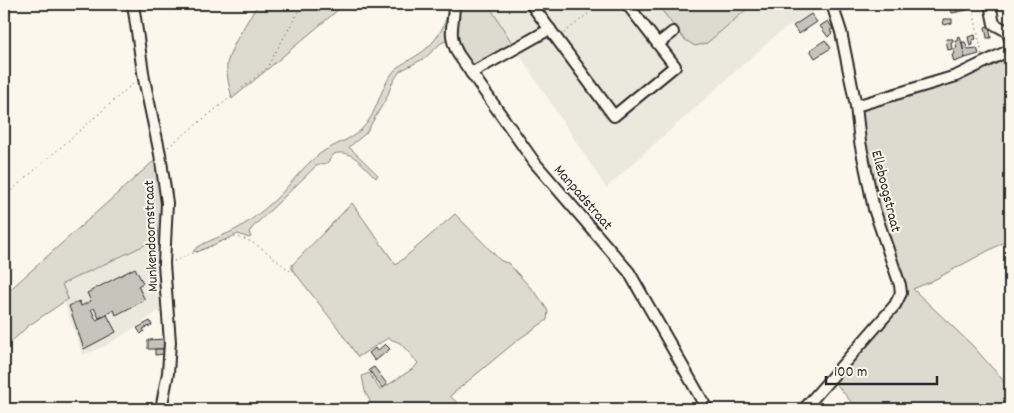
<svg xmlns="http://www.w3.org/2000/svg" width="1014" height="413" font-family="Dekko,sans-serif">
	<style>
		.built { fill: #ebe8de }
		.green { fill: #dddad0; stroke: #84827e }
		.building { fill: #c7c4bc; stroke: #2b2b2b }
		.lines { fill: none; stroke-linecap: round; stroke-linejoin: round }
		.minor-casing { stroke: #2b2b2b; stroke-width: 14 }
		.path { stroke: #2b2b2b; stroke-width: 1; stroke-dasharray: 1 4; stroke-linecap: butt }
		.minor { stroke: #fbf7ec; stroke-width: 10 }
		.labels { text-anchor: middle; stroke-width: 4; stroke-linejoin: round; paint-order: stroke }
		.street-label { font-size: 15px; fill: #2b2b2b; stroke: #fbf7ec }
	</style>
	<rect width="100%" height="100%" fill="#fbf7ec"/>
	<filter id="ink" filterUnits="userSpaceOnUse"><feTurbulence type="fractalNoise" baseFrequency=".02" numOctaves="2"/><feDisplacementMap in="SourceGraphic" scale="10" xChannelSelector="R" yChannelSelector="G"/><feConvolveMatrix kernelMatrix="1 2 1 2 8 2 1 2 1" color-interpolation-filters="sRGB"/></filter>
	<g filter="url(#ink)">
		<g class="built">
			<polygon points="488,4 826,4 777,34 606,188 515,48"/>
			<polygon points="162,237 164,307 139,325 105,346 83,355 64,302 68,299 61,285"/>
		</g>
		<g class="green">
			<path d="M258,4H345L232,99C230,88 226,76 227,64C231,45 248,21 258,4Z"/>
			<path d="M448,4H451L449,40L441,43L425,58L400,71L392,83L387,97L366,133L349,147L378,175L376,178C364,167 352,148 334,154L327,163L316,166L253,227L249,232L251,237L249,238L238,234L197,252L193,251C205,240 226,236 240,227C253,219 265,209 276,199C291,184 304,165 321,153C334,144 350,140 361,130C378,114 379,88 394,71C400,64 409,61 416,56C435,45 448,25 448,4Z"/>
			<polygon points="456,4 488,4 515,48 473,72 460,54 453,33"/>
			<polygon points="657,4 753,4 707,43 695,46 684,39"/>
			<polygon points="1010,53 1010,239 930,282 913,289 972,345 1010,388 1010,409 857,409 833,380 907,291 878,211 859,113 863,109"/>
			<polygon points="156,159 164,207 162,237 62,284 68,299 28,326 4,349 4,295"/>
			<polygon points="352,203 396,265 455,214 501,261 508,263 539,297 548,311 547,320 519,339 450,396 464,409 374,409 365,391 362,376 369,373 380,390 414,368 418,363 400,343 388,338 358,357 338,328 292,269 292,265 297,260"/>
		</g>
		<g class="building">
			<polygon points="950,4 955,4 957,12 952,13"/>
			<polygon points="955,4 966,4 967,10 957,12"/>
			<polygon points="811,14 817,22 799,34 793,26"/>
			<polygon points="943,19 952,19 952,23 944,25"/>
			<polygon points="828,21 833,29 830,30 832,33 828,37 820,26"/>
			<polygon points="989,26 991,38 987,38 985,27"/>
			<polygon points="975,35 976,39 972,40 973,45 970,46 968,37"/>
			<polygon points="960,36 965,58 954,62 952,55 955,54 953,49 957,48 955,41 958,41 957,37"/>
			<polygon points="946,39 953,39 953,42 951,42 952,49 948,50"/>
			<polygon points="825,40 831,48 815,58 810,50"/>
			<polygon points="962,42 965,42 968,49 977,48 979,54 965,58"/>
			<polygon points="135,268 143,283 138,286 145,300 116,315 114,310 99,318 94,308 91,309 96,320 107,315 116,332 84,349 69,306 79,301 81,306 91,301 87,293"/>
			<polygon points="150,321 152,325 143,329 144,331 141,334 137,328"/>
			<polygon points="165,339 165,349 148,349 148,340"/>
			<polygon points="385,344 390,349 375,361 369,353 375,348 377,351"/>
			<polygon points="155,349 165,349 164,354 155,355"/>
			<polygon points="374,367 387,384 382,388 369,370"/>
		</g>
		<g class="lines">
			<defs>
				<g id="minor">
					<polyline points="133,4 144,79 160,154 167,203 164,264 170,342 168,373 161,409"/>
					<path d="M454,4C454,25 447,33 458,54L535,163L629,272L707,409"/>
					<polyline points="531,4 614,116 675,66 627,4"/>
					<polyline points="990,4 994,24 1007,31 1010,39"/>
					<polyline points="658,44 673,32"/>
					<polyline points="471,73 550,29"/>
					<polyline points="856,106 956,76 1010,50"/>
					<polyline points="804,409 895,305 901,293 900,285 874,209 860,142 856,106 841,32 832,4"/>
				</g>
			</defs>
			<use href="#minor" class="minor-casing"/>
			<g class="path">
				<polyline points="972,4 982,55"/>
				<polyline points="564,33 600,4"/>
				<polyline points="168,147 266,69 303,4"/>
				<polyline points="4,197 135,82"/>
				<path d="M174,261L234,237C255,238 274,259 290,271"/>
			</g>
			<use href="#minor" class="minor"/>
		</g>
	</g>
	<g class="labels">
		<g class="street-label">
			<text transform="translate(887 191) rotate(76)" y="5">Elleboogstraat</text>
			<text transform="translate(584 197) rotate(49)" y="5">Manpadstraat</text>
			<text transform="translate(150 236) rotate(-92)" y="5">Munkendoornstraat</text>
		</g>
	</g>
	<rect width="1014" height="413" fill="none" stroke="#fbf7ec" stroke-width="20"/>
	<rect x="10" y="10" width="994" height="393" fill="none" stroke="#2b2b2b" stroke-width="2" filter="url(#ink)"/>
	<path d="M826 376v8h111v-8" fill="none" stroke="#2b2b2b" stroke-width="2.5"/>
	<text x="834" y="376" font-size="15" fill="#2b2b2b" stroke="#fbf7ec" stroke-width="4" paint-order="stroke">100 m</text>
</svg>
